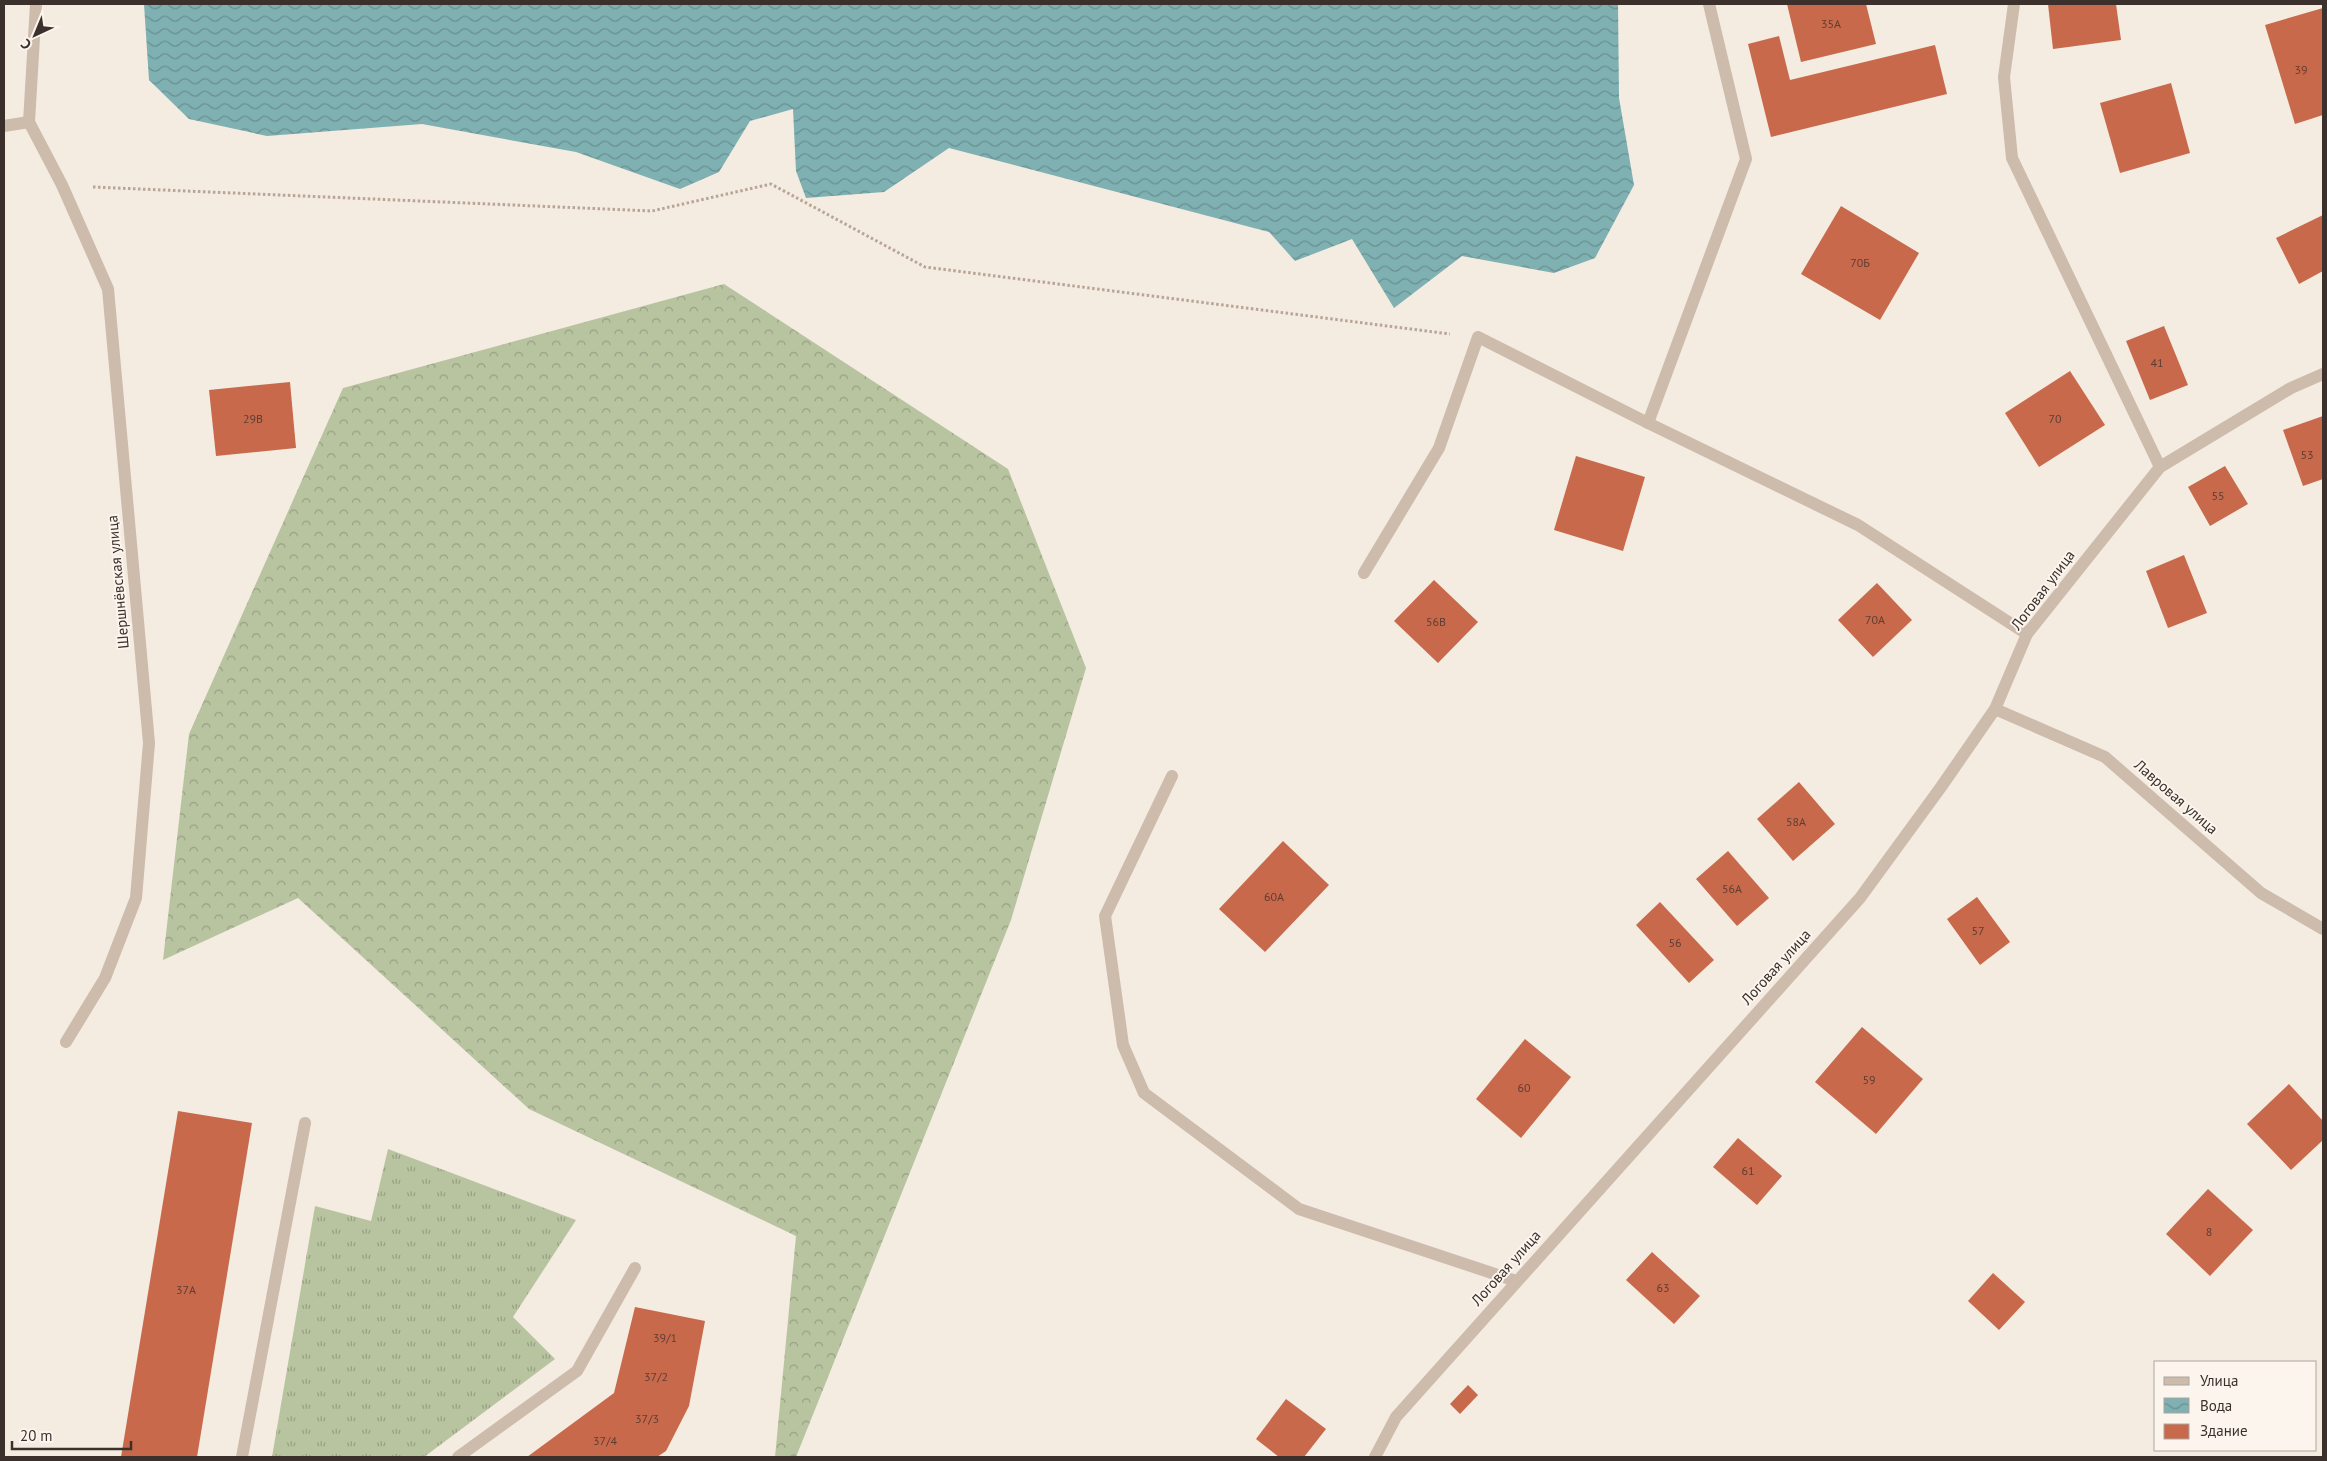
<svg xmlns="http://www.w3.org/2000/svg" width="2327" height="1461" font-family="'PT Sans',sans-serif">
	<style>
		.grass { fill: url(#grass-tufts) }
		.forest { fill: url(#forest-crowns) }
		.water { fill: url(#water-waves) }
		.building { fill: #c8694b }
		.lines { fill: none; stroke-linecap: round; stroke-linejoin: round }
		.path { stroke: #b9a596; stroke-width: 3; stroke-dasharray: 2.5 2.5; stroke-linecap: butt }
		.minor { stroke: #cdbbac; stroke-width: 12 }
		.labels { text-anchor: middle; stroke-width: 4; stroke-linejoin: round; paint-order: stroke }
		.number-label { font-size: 12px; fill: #5e3e33 }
		.street-label { font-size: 15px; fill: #3b302b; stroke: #fbf5ee }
	</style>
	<defs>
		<pattern id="grass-tufts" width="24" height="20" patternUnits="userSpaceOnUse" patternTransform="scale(1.25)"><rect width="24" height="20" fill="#b8c4a0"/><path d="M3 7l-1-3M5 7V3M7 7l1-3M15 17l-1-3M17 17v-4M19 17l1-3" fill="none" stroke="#97a083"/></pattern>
		<pattern id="forest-crowns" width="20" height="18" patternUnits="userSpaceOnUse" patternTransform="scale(1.25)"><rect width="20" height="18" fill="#b8c4a0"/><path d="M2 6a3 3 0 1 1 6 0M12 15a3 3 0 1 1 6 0" fill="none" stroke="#97a083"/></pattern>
		<pattern id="water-waves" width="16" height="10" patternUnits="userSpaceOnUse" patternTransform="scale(1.25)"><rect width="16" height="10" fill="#7fb0b2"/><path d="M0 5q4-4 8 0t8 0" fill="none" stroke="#699091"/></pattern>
	</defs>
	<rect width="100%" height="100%" fill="#f4ebe1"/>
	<polygon class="grass" points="388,1149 576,1220 513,1317 555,1359 424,1457 272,1457 315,1206 371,1221"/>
	<polygon class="forest" points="724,284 1008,469 1086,668 1011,920 796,1457 775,1457 796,1236 529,1109 298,898 163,960 189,734 343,388"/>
	<polygon class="water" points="144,4 1618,4 1619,98 1634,185 1595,258 1554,273 1462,256 1394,308 1352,239 1295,261 1269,232 949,148 884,192 806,198 796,171 793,109 750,121 719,172 680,189 576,152 422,124 267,136 189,119 149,80"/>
	<g class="building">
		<polygon points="1787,4 1866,4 1876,44 1801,62"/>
		<polygon points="2048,4 2116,4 2121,40 2053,49"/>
		<polygon points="2323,8 2323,115 2295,124 2265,25"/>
		<polygon points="1779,36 1790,80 1935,45 1947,94 1771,137 1748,44"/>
		<polygon points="2171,83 2190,153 2120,173 2100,103"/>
		<polygon points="1841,206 1919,253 1880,320 1801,274"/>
		<polygon points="2323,215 2323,271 2299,284 2276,238"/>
		<polygon points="2164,326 2188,385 2150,400 2126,341"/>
		<polygon points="2070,371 2105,425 2039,467 2005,413"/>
		<polygon points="290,382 296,448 216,456 209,390"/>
		<polygon points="2323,416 2323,479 2303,486 2283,430"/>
		<polygon points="1576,456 1645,477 1623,551 1554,530"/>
		<polygon points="2225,466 2248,504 2210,526 2188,487"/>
		<polygon points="2184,555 2207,613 2168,628 2146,571"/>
		<polygon points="1434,580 1478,622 1438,663 1394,621"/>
		<polygon points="1877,583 1912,620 1873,657 1838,620"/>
		<polygon points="1799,782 1835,824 1793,861 1757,819"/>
		<polygon points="1283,841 1329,885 1265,952 1219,909"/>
		<polygon points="1728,851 1769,898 1737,926 1696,879"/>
		<polygon points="1977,897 2010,942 1980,965 1947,919"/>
		<polygon points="1660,902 1714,960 1689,983 1636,925"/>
		<polygon points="1862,1027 1923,1079 1876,1134 1815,1082"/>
		<polygon points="1525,1039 1571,1077 1521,1138 1476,1099"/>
		<polygon points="2289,1084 2323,1121 2323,1140 2291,1170 2247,1124"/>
		<polygon points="178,1111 252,1123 197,1457 121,1457"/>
		<polygon points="1738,1138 1782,1176 1757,1205 1713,1167"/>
		<polygon points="2208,1189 2253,1230 2210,1276 2166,1234"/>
		<polygon points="1652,1252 1700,1296 1674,1324 1626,1280"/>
		<polygon points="1993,1273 2025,1302 1999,1330 1968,1301"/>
		<polygon points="635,1307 705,1321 689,1406 666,1451 657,1457 527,1457 614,1393"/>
		<polygon points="1468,1385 1478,1395 1460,1414 1450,1404"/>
		<polygon points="1286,1399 1326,1429 1304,1457 1279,1457 1256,1439"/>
	</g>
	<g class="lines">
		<polyline class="path" points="93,187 652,211 771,184 925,267 1450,334"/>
		<g class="minor">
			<polyline points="36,4 29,122 62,185 108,289 149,743 136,898 105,978 66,1042"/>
			<polyline points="2014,4 2004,77 2012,158 2160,467"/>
			<polyline points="4,126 29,122"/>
			<polyline points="1648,423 1746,159 1709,4"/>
			<polyline points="1364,573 1439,448 1478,337 1648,423 1858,525 2027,634"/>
			<polyline points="1995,709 2105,757 2261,893 2323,929"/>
			<polyline points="1172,776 1105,916 1123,1045 1144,1093 1299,1209 1516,1281"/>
			<polyline points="242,1457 305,1123"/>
			<polyline points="458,1457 577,1371 635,1268"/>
			<polyline points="1375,1457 1396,1417 1860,898 1941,787 1995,709 2027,634 2160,467 2291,388 2323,374"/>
		</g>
	</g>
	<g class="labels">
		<g class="number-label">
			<text x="1831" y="28">35А</text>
			<text x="2301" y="74">39</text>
			<text x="1860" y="267">70Б</text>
			<text x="2157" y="367">41</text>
			<text x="253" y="423">29В</text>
			<text x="2055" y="423">70</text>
			<text x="2307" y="459">53</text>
			<text x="2218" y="500">55</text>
			<text x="1875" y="624">70А</text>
			<text x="1436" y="626">56В</text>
			<text x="1796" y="826">58А</text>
			<text x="1732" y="893">56А</text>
			<text x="1274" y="901">60А</text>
			<text x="1978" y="935">57</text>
			<text x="1675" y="947">56</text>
			<text x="1869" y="1084">59</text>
			<text x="1524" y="1092">60</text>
			<text x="1748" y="1175">61</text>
			<text x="2209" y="1236">8</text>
			<text x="1663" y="1292">63</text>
			<text x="186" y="1294">37А</text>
			<text x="665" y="1342">39/1</text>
			<text x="656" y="1381">37/2</text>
			<text x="647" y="1423">37/3</text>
			<text x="605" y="1445">37/4</text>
		</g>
		<g class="street-label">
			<text transform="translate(118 582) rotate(-95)" y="5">Шершнёвская улица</text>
			<text transform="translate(2043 590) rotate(-53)" y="5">Логовая улица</text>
			<text transform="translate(2176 797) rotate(41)" y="5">Лавровая улица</text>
			<text transform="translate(1776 967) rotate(-48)" y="5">Логовая улица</text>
			<text transform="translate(1506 1268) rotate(-48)" y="5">Логовая улица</text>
		</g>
	</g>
	<rect width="2327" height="1461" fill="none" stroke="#3b302b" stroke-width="10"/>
	<rect x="2154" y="1361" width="162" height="90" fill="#fbf5ee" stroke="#aea6a0"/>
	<rect x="2164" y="1377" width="25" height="8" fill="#cdbbac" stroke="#aea6a0"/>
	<text x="2200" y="1386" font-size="15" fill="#3b302b">Улица</text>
	<rect x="2164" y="1398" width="25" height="15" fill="url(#water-waves)" stroke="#aea6a0"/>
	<text x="2200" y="1411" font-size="15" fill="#3b302b">Вода</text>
	<rect x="2164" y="1424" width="25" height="15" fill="#c8694b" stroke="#aea6a0"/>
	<text x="2200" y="1436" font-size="15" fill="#3b302b">Здание</text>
	<g transform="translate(35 35) rotate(224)" stroke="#fbf5ee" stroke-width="4" paint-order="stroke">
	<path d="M0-4L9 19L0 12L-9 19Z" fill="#3b302b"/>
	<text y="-8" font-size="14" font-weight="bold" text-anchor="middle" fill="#3b302b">С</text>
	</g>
	<path d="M12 1441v8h119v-8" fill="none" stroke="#3b302b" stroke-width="2.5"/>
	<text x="20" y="1441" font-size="15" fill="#3b302b" stroke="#fbf5ee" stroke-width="4" paint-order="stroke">20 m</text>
</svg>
